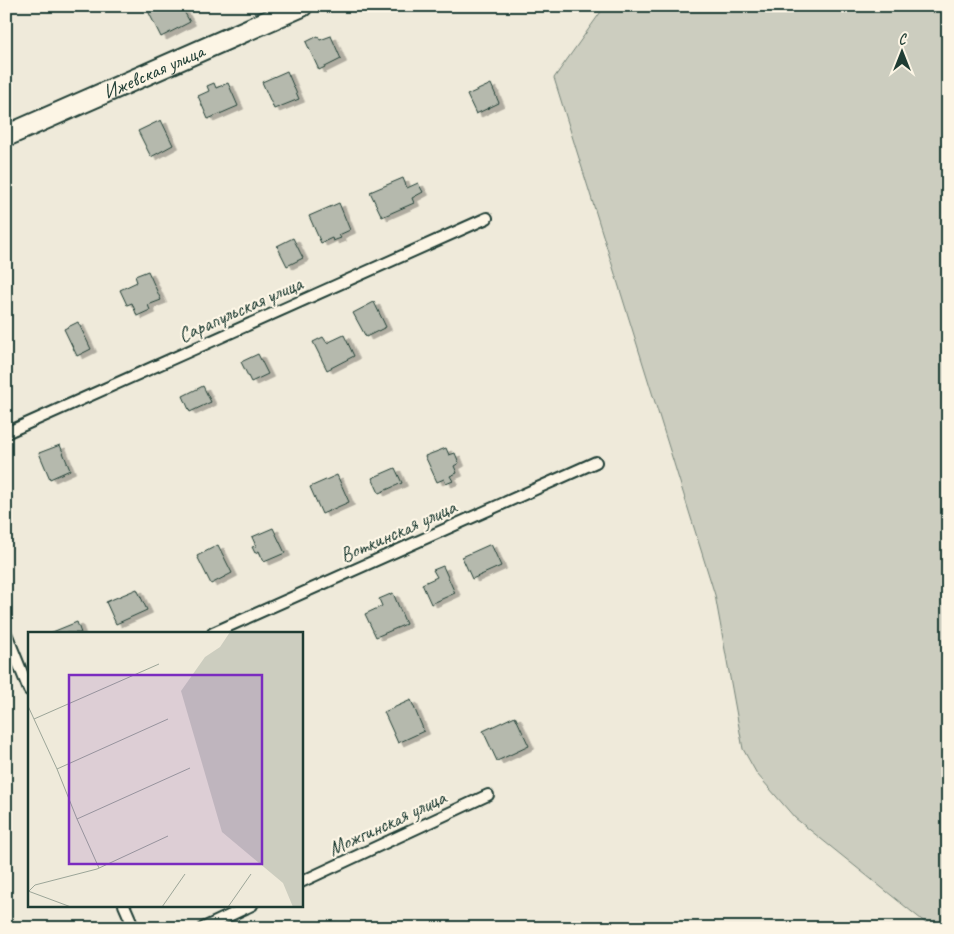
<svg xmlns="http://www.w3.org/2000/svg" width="954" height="934" font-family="Caveat,sans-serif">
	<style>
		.green { fill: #cccdbf; stroke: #76857a }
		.building { fill: #b5b9ad; stroke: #1f3d34; filter: url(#shadow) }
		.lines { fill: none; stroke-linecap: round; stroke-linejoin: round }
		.service-casing { stroke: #1f3d34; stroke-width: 14 }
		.minor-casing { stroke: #1f3d34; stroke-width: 24 }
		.service { stroke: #fcf5e5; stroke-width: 10 }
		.minor { stroke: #fcf5e5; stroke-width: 20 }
		.labels { text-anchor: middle; stroke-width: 4.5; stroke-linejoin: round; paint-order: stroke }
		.street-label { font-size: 20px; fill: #1f3d34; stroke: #fcf5e5 }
		.inset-road { fill: none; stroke: #9ca598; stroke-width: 1 }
		.view { fill: #7b2cbf; fill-opacity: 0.15; stroke: #7b2cbf; stroke-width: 2.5 }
		.inset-edge { fill: none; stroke: #1f3d34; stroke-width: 2.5 }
	</style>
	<defs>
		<filter id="shadow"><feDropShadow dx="5.5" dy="3" stdDeviation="0" flood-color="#0004"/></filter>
	</defs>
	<rect width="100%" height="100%" fill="#efeada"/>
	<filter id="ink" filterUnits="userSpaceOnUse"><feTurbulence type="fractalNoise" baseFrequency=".02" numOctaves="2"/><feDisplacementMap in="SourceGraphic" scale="10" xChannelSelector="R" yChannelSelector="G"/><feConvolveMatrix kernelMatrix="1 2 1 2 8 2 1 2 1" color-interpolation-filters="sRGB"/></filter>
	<g filter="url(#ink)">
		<polygon class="green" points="605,6 948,6 948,928 932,928 795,818 757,774 743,749 715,595 554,78"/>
		<g class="building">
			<polygon points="152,6 181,6 190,22 161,37 147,9"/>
			<polygon points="318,36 320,40 331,36 341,59 319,70 306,42"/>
			<polygon points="287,71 299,99 274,109 262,82"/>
			<polygon points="214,83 216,88 228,83 238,106 208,119 198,96 209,91 207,86"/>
			<polygon points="491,84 499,103 476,114 467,95"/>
			<polygon points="161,120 173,145 151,157 138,131"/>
			<polygon points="403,178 407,188 418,183 423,192 412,198 414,203 382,217 370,192"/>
			<polygon points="339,203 350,230 339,235 341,238 333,241 332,238 321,243 309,216"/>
			<polygon points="293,238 303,258 287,266 277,246"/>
			<polygon points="148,271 161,300 148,305 150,310 137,316 132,303 127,305 120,290 137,282 135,276"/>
			<polygon points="374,302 386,327 366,337 353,313"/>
			<polygon points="78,322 91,349 77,356 64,329"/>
			<polygon points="344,335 354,356 327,370 313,342 323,337 327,343"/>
			<polygon points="258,354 268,374 251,382 241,362"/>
			<polygon points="203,386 211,402 190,412 183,396"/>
			<polygon points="60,445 70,470 50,479 39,453"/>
			<polygon points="446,448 449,455 455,453 459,463 454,466 457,473 450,476 453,481 446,484 444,479 437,482 425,456"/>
			<polygon points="395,468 402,483 379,493 372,478"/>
			<polygon points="337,475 349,502 322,514 310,487"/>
			<polygon points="273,528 285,553 264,562 259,551 255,553 252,547 256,546 252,537"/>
			<polygon points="491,544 501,566 472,579 462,557"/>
			<polygon points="218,545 232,573 211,584 197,556"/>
			<polygon points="443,566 455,593 431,604 422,584 437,577 433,570"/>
			<polygon points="137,589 147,610 116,624 106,602"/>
			<polygon points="393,593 406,624 376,637 365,614 382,606 379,599"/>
			<polygon points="77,622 81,633 50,633"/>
			<polygon points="411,700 424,731 398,743 384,712"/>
			<polygon points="515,716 529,746 497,761 483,731"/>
		</g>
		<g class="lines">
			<defs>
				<g id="service">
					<polyline points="6,433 487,218"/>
					<polyline points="6,633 29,690"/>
					<polyline points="213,633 596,462"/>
					<polyline points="301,882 488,795"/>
					<polyline points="124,905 134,928"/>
					<polyline points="203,928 252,905"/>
				</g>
				<g id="minor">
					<path id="s1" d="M6,136L302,6"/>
				</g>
			</defs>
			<use href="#service" class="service-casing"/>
			<use href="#minor" class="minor-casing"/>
			<use href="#service" class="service"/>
			<use href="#minor" class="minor"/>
		</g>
	</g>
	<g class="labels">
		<g class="street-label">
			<text dy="7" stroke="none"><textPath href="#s1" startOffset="161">Ижевская улица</textPath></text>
			<text transform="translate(240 309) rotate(-24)" y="7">Сарапульская улица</text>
			<text transform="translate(398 531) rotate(-24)" y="7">Воткинская улица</text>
			<text transform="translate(387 823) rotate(-25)" y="7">Можгинская улица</text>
		</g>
	</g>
	<g transform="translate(28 632)">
		<rect width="275" height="275" fill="#efeada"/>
		<path d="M202,0H275V275H265L255,251L194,200L153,59L177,25L192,15Z" fill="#cccdbf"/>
		<path class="inset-road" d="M0,74L29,137M6,87L131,32M49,187L29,137L140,87M71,236L49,187L162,136M0,259L43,275M1,259L7,253L69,237L140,204M134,275L157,242M200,275L223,242"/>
		<path class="view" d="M41,43H234V232H41Z"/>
		<rect width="275" height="275" class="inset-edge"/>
	</g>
	<rect width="954" height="934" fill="none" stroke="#fcf5e5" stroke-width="25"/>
	<rect x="12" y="12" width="929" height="909" fill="none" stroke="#1f3d34" stroke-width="2" filter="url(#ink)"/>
	<g transform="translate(902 52)" stroke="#fcf5e5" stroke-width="4" paint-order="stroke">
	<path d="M0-4L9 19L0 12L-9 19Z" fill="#1f3d34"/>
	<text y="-8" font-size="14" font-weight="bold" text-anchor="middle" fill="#1f3d34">С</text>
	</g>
</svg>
